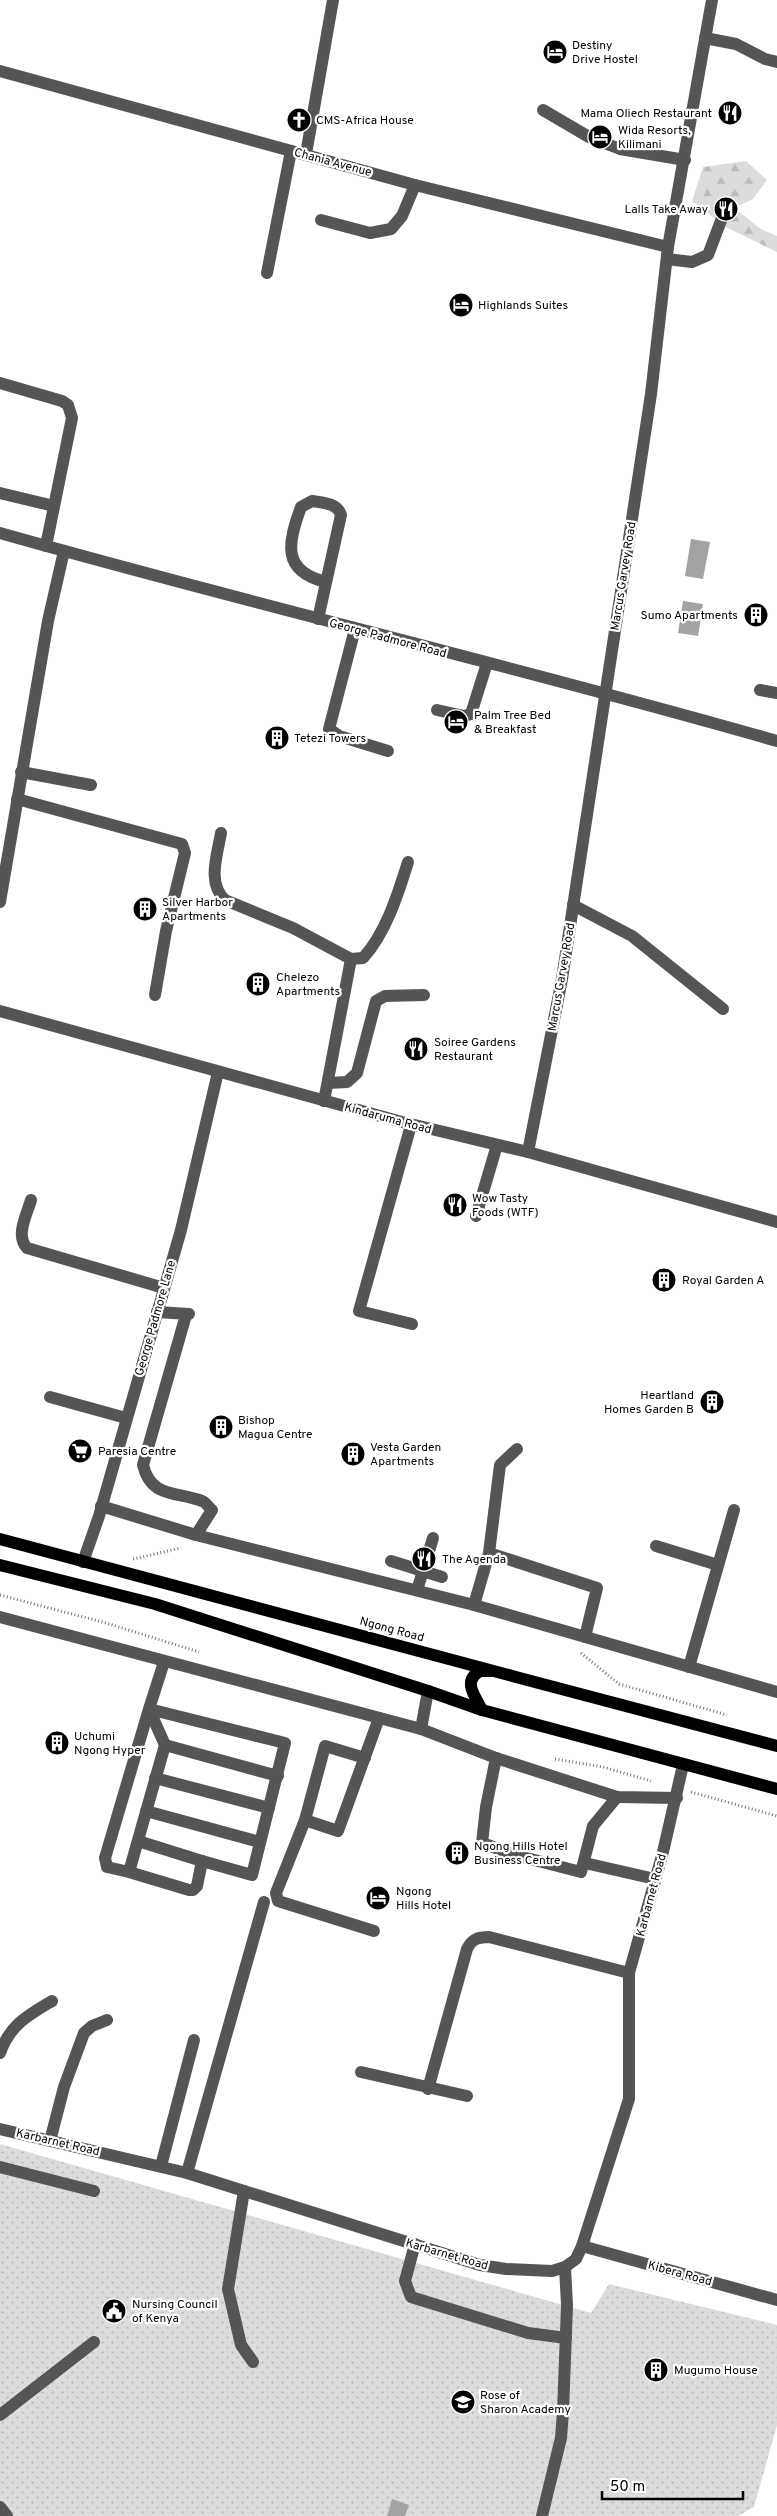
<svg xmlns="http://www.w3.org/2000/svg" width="777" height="2516" font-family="Overpass,sans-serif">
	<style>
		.forest { fill: url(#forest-firs) }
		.garden { fill: url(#garden-dots) }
		.water { fill: #a3a3a3 }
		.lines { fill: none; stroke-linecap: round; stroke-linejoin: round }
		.path { stroke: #777; stroke-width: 3; stroke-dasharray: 1 2.5; stroke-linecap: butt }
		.minor { stroke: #555; stroke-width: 12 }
		.major { stroke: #000; stroke-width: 12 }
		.labels { text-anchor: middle; stroke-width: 4.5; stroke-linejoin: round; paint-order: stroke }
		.poi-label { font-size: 12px; fill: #000; stroke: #fff; text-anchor: start }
		.street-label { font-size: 12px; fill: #000; stroke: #fff }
	</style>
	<defs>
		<pattern id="forest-firs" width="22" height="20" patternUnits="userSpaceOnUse" patternTransform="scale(1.25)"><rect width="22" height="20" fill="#dcdcdc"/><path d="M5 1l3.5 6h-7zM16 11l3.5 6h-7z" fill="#bbb"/></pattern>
		<pattern id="garden-dots" width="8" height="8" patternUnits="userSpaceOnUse" patternTransform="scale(1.25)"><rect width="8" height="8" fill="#dcdcdc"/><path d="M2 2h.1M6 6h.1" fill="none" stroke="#bbb" stroke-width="1.8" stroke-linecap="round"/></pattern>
	</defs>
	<rect width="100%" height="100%" fill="#fff"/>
	<polygon class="forest" points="746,161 767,180 753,199 734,208 761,229 777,236 777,252 726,227 692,201 703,167"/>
	<polygon class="garden" points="0,2144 591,2313 609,2284 777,2325 777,2425 754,2507 738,2516 0,2516"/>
	<g class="water">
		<polygon points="691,539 710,542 703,579 685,576"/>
		<polygon points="683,601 703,604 698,636 678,633"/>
		<polygon points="392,2499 409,2505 405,2516 387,2516"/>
	</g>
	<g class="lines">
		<g class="path">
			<polyline points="133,1559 181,1548"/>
			<polyline points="0,1595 106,1623 199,1652"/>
			<polyline points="581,1653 619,1684 727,1715"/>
			<polyline points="555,1759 603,1767 651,1781"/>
			<polyline points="691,1792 777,1816"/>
		</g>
		<g class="minor">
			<polyline points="705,38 736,44 765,59 777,62"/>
			<polyline points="0,71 415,185 668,247"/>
			<polyline points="543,110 589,137 620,149 685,160"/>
			<polyline points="306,154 333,0"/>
			<polyline points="321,220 370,233 391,229 402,216 415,185"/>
			<polyline points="667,259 692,262 708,255 722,218"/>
			<polyline points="267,273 291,151"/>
			<polyline points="0,383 62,401 68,405 72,418 46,546"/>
			<polyline points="0,493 54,506"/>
			<path d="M0,533C258,606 519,667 777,741"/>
			<path d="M318,619L341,515C337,503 324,503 312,501L301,507C288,543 281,571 326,582"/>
			<polyline points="355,629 329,729 339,736 388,751"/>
			<polyline points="760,690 777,693"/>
			<polyline points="437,710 464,716 471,714 487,663"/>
			<polyline points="21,772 91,785"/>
			<polyline points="17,799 182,844 185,853 166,931 155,995"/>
			<path d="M221,833C217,856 207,883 225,900L293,928L351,959L324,1101"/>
			<polyline points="0,902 48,621 64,551"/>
			<polyline points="573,905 632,936 723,1009"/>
			<path d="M351,959L363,958C386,933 398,894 408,862"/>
			<polyline points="0,1011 402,1122 528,1152 777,1222"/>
			<polyline points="328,1083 347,1082 357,1073 376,1001 385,996 424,995"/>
			<polyline points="411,1125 359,1311 412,1324"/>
			<polyline points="528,1152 562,979 651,394 668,247 712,0"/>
			<path d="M31,1200C27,1214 15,1236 27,1248L164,1288"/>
			<polyline points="476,1216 497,1145"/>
			<path d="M157,1312L189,1314L186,1315L143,1465C151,1498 175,1491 202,1501C206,1502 208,1507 212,1510L196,1535"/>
			<polyline points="50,1397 126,1418"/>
			<polyline points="101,1506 196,1535 474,1605 777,1692"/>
			<polyline points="433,1538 423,1571 442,1577"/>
			<polyline points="656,1546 718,1565"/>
			<polyline points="489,1553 597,1588 585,1637"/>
			<polyline points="391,1561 423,1571 417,1590"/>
			<polyline points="83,1562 99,1516 181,1230 218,1072"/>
			<polyline points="474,1605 489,1553 500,1465 517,1449"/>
			<polyline points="0,1617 421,1729 496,1758 617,1797 677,1798"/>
			<polyline points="689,1667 734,1510"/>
			<polyline points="421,1729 428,1691"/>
			<polyline points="165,1745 278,1776"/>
			<polyline points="365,1758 325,1746 305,1820 338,1831 379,1718"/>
			<polyline points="496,1758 486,1807 482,1843 515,1855 581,1872 593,1826 617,1797"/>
			<polyline points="155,1778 269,1808"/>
			<polyline points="146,1811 260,1842"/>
			<polyline points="305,1820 276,1893 278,1901 374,1931"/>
			<polyline points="138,1841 202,1861"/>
			<polyline points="585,1863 655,1879"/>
			<polyline points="129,1872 107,1867 105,1858 149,1709 285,1743 252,1875 202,1861 197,1886 193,1890 189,1890 129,1872 165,1745 149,1709 164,1662"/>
			<path d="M0,2053C10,2025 27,2016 52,2001"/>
			<polyline points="361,2072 467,2096"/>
			<path d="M428,2089L467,1949C472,1939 478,1937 489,1937L629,1973"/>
			<polyline points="0,2129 187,2173 480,2265 506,2269 552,2271 565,2267 576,2259 582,2246 629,2099 629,1973 663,1852 683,1765"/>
			<polyline points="50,2141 64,2087 84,2033 92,2026 107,2020"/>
			<polyline points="161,2166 194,2040"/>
			<polyline points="0,2167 94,2191"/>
			<polyline points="187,2173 264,1902"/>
			<polyline points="244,2191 228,2289 241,2345 253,2362"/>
			<polyline points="415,2244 405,2281 411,2297 528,2333 566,2338"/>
			<polyline points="582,2246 777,2300"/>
			<polyline points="0,2415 94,2342"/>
			<polyline points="0,2507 7,2516"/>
			<polyline points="542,2516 561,2438 563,2412 567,2305 565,2267"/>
		</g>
		<g class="major">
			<path d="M0,1539C258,1610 518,1677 777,1746"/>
			<polyline points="0,1565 155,1604 428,1691 482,1710 777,1789"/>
			<path d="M482,1710C475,1696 462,1681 480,1671H491"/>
		</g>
	</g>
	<defs>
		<symbol id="hotel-disc" viewBox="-11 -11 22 22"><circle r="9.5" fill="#000" stroke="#fff"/><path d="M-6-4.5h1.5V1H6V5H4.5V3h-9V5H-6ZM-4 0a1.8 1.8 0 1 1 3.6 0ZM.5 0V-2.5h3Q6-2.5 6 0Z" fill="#fff"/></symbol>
		<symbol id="restaurant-disc" viewBox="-11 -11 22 22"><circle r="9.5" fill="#000" stroke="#fff"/><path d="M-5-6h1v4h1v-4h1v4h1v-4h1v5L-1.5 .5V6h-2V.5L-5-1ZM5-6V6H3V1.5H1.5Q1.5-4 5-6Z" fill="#fff"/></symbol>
		<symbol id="church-disc" viewBox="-11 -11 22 22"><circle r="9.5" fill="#000" stroke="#fff"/><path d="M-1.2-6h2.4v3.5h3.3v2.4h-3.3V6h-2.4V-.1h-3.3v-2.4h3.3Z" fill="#fff"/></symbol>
		<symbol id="building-disc" viewBox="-11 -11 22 22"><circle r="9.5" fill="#000" stroke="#fff"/><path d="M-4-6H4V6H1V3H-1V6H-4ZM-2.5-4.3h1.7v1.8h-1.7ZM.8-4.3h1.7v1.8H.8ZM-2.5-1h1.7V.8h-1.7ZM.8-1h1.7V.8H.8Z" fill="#fff"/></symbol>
		<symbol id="supermarket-disc" viewBox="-11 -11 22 22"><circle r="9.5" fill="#000" stroke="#fff"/><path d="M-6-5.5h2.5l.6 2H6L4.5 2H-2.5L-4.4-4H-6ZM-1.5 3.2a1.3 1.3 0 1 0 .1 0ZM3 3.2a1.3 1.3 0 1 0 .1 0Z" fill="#fff"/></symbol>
		<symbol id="civic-disc" viewBox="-11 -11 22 22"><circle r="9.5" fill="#000" stroke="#fff"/><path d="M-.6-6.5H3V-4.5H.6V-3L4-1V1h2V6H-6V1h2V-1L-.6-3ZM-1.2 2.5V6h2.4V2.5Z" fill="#fff"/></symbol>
		<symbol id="school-disc" viewBox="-11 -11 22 22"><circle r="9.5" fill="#000" stroke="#fff"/><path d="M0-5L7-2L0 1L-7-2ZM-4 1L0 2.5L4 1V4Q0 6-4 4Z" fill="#fff"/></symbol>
	</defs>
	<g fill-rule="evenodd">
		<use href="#hotel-disc" x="541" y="38" width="28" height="28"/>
		<use href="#restaurant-disc" x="716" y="99" width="28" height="28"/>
		<use href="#church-disc" x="285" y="106" width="28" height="28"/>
		<use href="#hotel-disc" x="586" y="123" width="28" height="28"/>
		<use href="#restaurant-disc" x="712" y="195" width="28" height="28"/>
		<use href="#hotel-disc" x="447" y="291" width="28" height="28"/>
		<use href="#building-disc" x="742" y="601" width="28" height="28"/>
		<use href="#hotel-disc" x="442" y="708" width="28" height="28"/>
		<use href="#building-disc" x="263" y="724" width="28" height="28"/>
		<use href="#building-disc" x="131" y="895" width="28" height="28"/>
		<use href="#building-disc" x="244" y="970" width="28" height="28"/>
		<use href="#restaurant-disc" x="402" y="1035" width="28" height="28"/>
		<use href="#restaurant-disc" x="441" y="1191" width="28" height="28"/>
		<use href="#building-disc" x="650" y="1266" width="28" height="28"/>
		<use href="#building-disc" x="698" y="1388" width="28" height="28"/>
		<use href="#building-disc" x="207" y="1413" width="28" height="28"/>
		<use href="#supermarket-disc" x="66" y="1437" width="28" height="28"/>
		<use href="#building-disc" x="339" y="1440" width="28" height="28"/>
		<use href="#restaurant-disc" x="410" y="1545" width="28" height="28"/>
		<use href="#building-disc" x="43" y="1729" width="28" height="28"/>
		<use href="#building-disc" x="443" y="1839" width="28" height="28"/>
		<use href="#hotel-disc" x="364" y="1884" width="28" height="28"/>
		<use href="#civic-disc" x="100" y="2297" width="28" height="28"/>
		<use href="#building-disc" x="642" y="2356" width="28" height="28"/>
		<use href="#school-disc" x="449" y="2388" width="28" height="28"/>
	</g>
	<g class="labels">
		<g class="poi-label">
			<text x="572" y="49">Destiny<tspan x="572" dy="14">Drive Hostel</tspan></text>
			<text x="712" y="117" text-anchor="end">Mama Oliech Restaurant</text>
			<text x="316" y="124">CMS-Africa House</text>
			<text x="618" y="134">Wida Resorts,<tspan x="618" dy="14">Kilimani</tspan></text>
			<text x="708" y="213" text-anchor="end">Lalls Take Away</text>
			<text x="478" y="309">Highlands Suites</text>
			<text x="738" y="619" text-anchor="end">Sumo Apartments</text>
			<text x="474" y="719">Palm Tree Bed<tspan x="474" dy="14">&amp; Breakfast</tspan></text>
			<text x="294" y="742">Tetezi Towers</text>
			<text x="162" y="906">Silver Harbor<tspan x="162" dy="14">Apartments</tspan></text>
			<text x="276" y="981">Chelezo<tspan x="276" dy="14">Apartments</tspan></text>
			<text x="434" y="1046">Soiree Gardens<tspan x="434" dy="14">Restaurant</tspan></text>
			<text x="472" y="1202">Wow Tasty<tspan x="472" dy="14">Foods (WTF)</tspan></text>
			<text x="682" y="1284">Royal Garden A</text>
			<text x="694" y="1399" text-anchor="end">Heartland<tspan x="694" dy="14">Homes Garden B</tspan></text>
			<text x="238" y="1424">Bishop<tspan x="238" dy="14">Magua Centre</tspan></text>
			<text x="370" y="1451">Vesta Garden<tspan x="370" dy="14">Apartments</tspan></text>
			<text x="98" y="1455">Paresia Centre</text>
			<text x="442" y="1563">The Agenda</text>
			<text x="74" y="1740">Uchumi<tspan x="74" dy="14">Ngong Hyper</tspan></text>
			<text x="474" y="1850">Ngong Hills Hotel<tspan x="474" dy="14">Business Centre</tspan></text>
			<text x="396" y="1895">Ngong<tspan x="396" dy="14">Hills Hotel</tspan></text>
			<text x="132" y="2308">Nursing Council<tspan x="132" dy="14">of Kenya</tspan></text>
			<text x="674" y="2374">Mugumo House</text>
			<text x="480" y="2399">Rose of<tspan x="480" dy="14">Sharon Academy</tspan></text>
		</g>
		<g class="street-label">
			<text transform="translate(333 162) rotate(15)" y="4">Chania Avenue</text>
			<text transform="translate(623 576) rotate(-81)" y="4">Marcus Garvey Road</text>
			<text transform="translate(388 638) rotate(15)" y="4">George Padmore Road</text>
			<text transform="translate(561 977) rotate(-80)" y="4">Marcus Garvey Road</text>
			<text transform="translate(388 1118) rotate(15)" y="4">Kindaruma Road</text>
			<text transform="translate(155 1318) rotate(-74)" y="4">George Padmore Lane</text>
			<text transform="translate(392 1629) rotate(15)" y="4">Ngong Road</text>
			<text transform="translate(651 1895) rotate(-75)" y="4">Karbarnet Road</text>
			<text transform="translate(58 2142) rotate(13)" y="4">Karbarnet Road</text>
			<text transform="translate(447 2254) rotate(16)" y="4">Karbarnet Road</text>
			<text transform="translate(680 2273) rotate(15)" y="4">Kibera Road</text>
		</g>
	</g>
	<path d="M602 2491v8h141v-8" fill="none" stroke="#000000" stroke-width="2.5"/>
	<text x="610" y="2491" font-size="15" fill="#000000" stroke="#ffffff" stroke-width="4" paint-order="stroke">50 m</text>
</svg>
